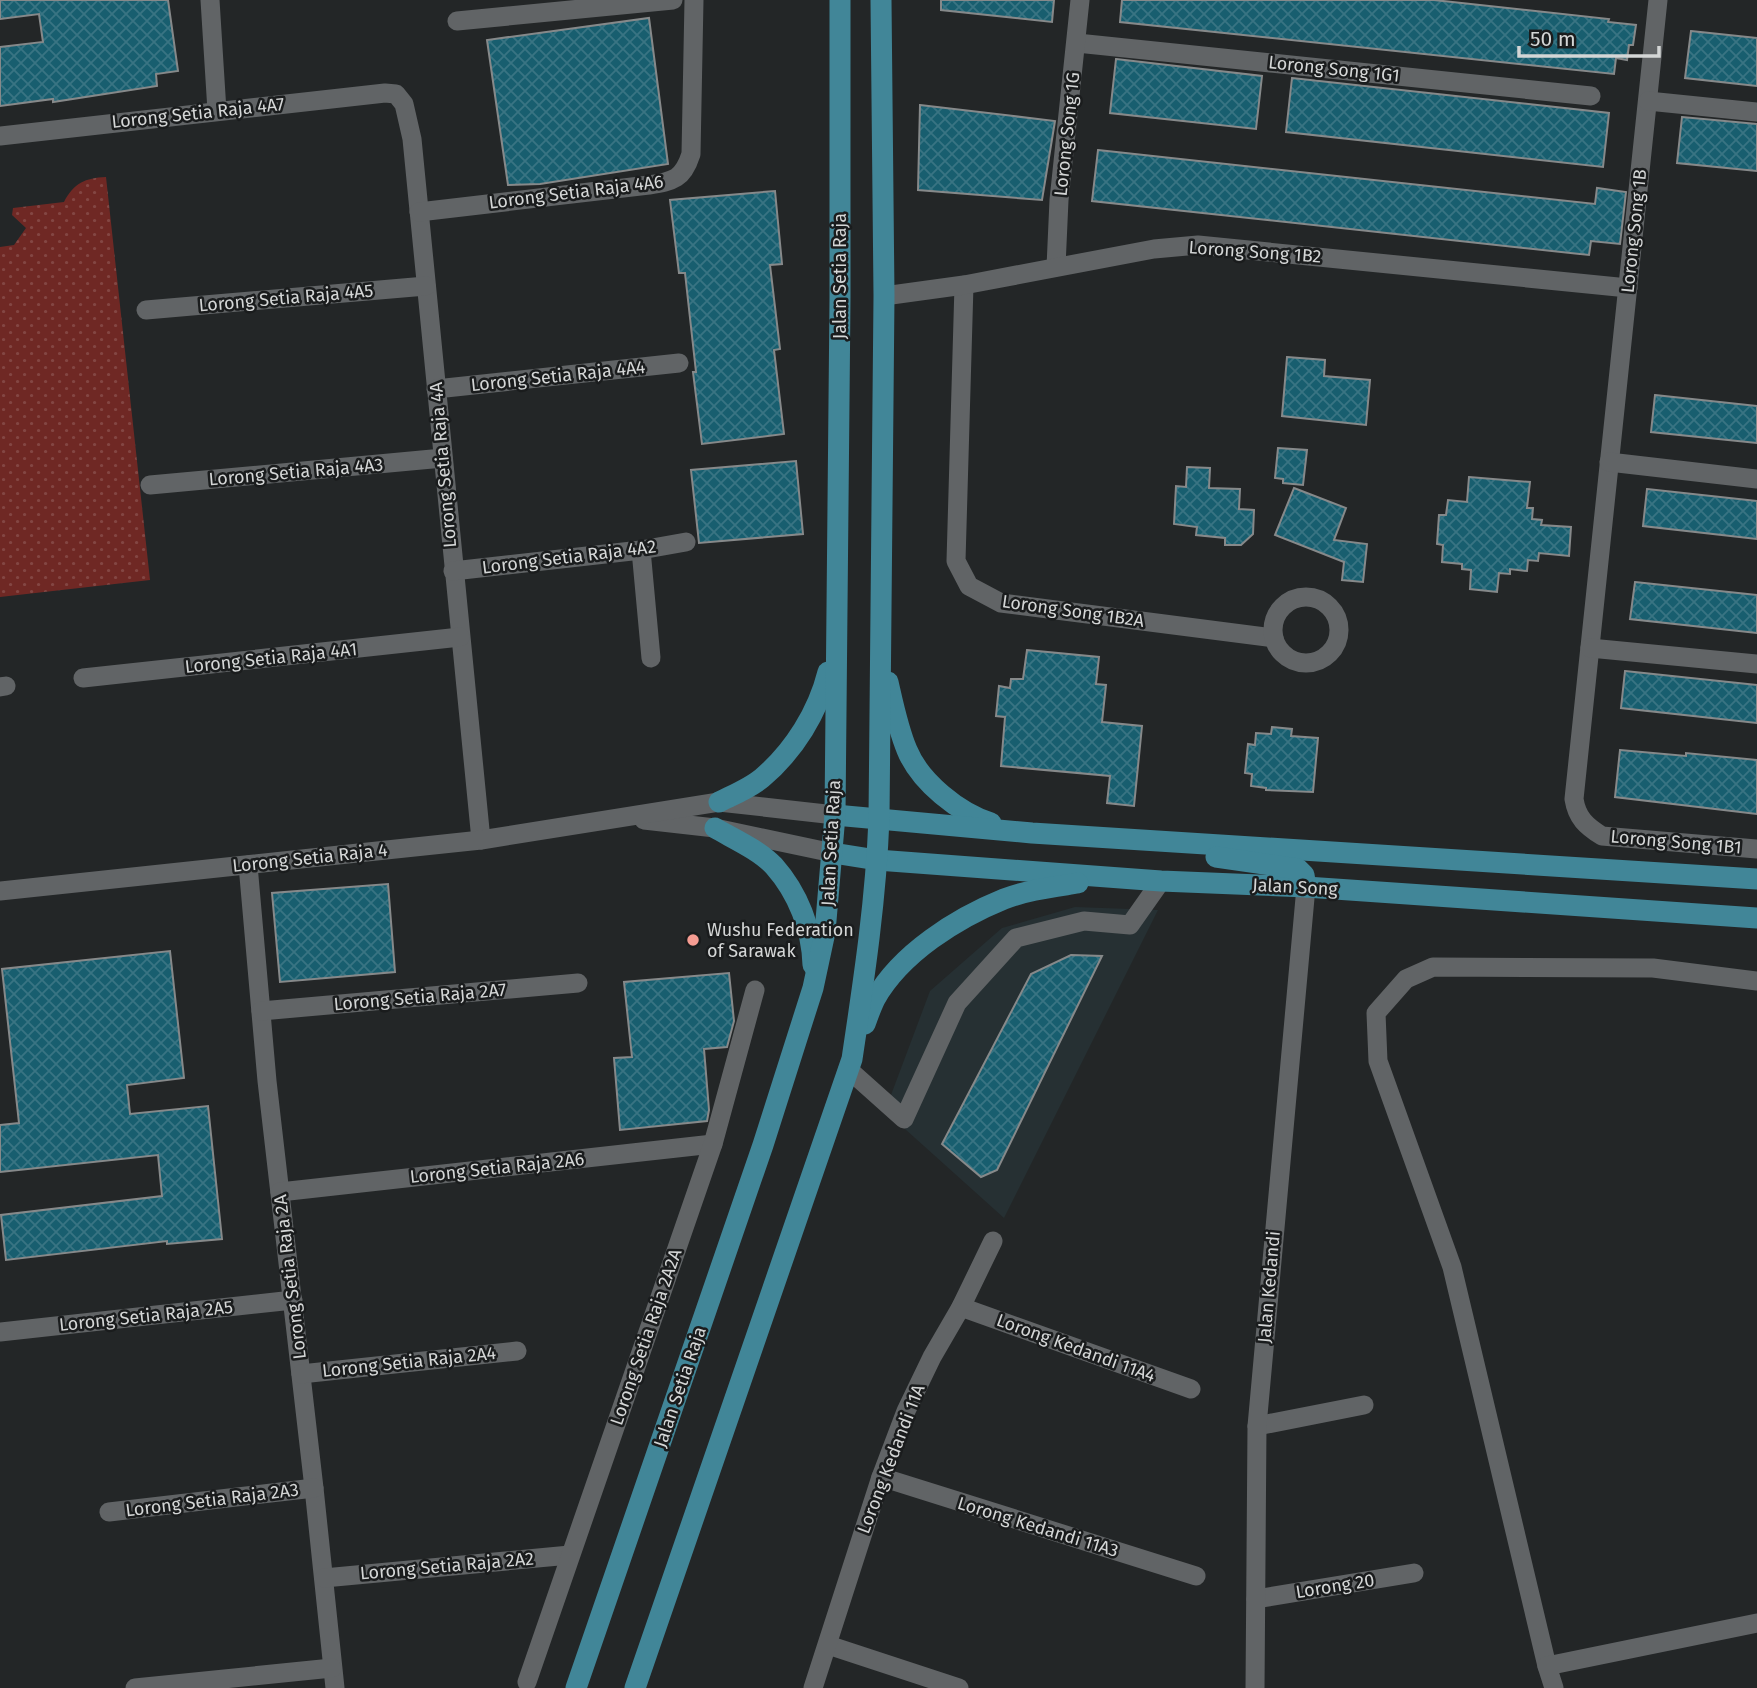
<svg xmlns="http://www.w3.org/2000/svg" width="1757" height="1688" font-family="'Fira Sans',sans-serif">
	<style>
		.built { fill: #263033 }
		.park { fill: url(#park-dots) }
		.building { fill: url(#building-cross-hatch); stroke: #86898a; stroke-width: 2 }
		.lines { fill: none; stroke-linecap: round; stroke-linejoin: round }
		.minor { stroke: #616466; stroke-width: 19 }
		.major { stroke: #418698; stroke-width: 21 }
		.poi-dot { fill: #f59c92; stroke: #1a1c1d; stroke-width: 2.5 }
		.labels { text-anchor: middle; stroke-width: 5; stroke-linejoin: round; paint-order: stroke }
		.street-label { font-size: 18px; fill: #d4d6d6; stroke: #1a1c1d }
		.poi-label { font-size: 18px; fill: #d4d6d6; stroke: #1a1c1d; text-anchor: start }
	</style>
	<defs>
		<pattern id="park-dots" width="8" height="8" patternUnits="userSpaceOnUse" patternTransform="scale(1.75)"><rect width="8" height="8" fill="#6f2824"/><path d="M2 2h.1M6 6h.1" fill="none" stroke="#834643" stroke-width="1.8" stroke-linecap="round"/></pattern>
		<pattern id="building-cross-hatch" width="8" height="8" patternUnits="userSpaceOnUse" patternTransform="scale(1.75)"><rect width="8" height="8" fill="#185e6f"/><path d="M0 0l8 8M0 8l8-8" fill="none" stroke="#397483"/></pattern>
	</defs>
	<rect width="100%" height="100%" fill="#232627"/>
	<polygon class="built" points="1075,907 1158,910 1004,1218 885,1111 930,991 1002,928"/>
	<path class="park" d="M106,177L150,580L0,597V247L14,245L26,228L12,215L13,208L64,202C74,183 85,178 106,177Z"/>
	<g class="building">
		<polygon points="0,0 168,0 178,71 156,74 157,86 53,102 53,99 0,106 0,47 43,42 39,14 0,19"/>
		<polygon points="941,0 1054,0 1052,22 941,10"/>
		<polygon points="1122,0 1434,0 1609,19 1608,22 1636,25 1633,45 1629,45 1627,60 1616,58 1614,74 1120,22"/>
		<polygon points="649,18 668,164 540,184 508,185 487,40"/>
		<polygon points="1691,31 1757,38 1757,86 1685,78"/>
		<polygon points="1116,59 1262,76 1256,129 1110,113"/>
		<polygon points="1292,78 1609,113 1603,167 1286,132"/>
		<polygon points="920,105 1055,121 1042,200 918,190"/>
		<polygon points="1682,117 1757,124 1757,171 1677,163"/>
		<polygon points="1098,150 1595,204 1597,188 1626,192 1620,244 1591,241 1589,255 1092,201"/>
		<polygon points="775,191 782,264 770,265 780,349 774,350 784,434 702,444 693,372 696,372 685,273 679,273 670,200"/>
		<polygon points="1287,357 1325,360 1324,376 1370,380 1366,425 1282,416"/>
		<polygon points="1655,395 1757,406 1757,443 1651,432"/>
		<polygon points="1278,448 1307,450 1303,485 1283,483 1283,479 1275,478"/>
		<polygon points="796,461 803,534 699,543 691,470"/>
		<polygon points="1187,467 1210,468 1209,488 1240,489 1239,509 1254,510 1253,534 1241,545 1225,545 1225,538 1196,535 1197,527 1174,524 1176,486 1186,487"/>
		<polygon points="1469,477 1530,482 1527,508 1533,508 1532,519 1542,520 1541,525 1571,527 1569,556 1539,553 1538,561 1528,560 1527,571 1510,569 1510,574 1499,573 1497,592 1470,589 1471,570 1462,569 1462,564 1442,562 1443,545 1437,544 1439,515 1446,515 1448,500 1467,502"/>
		<polygon points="1294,488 1346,508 1334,540 1367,544 1363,582 1342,580 1344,562 1275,535"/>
		<polygon points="1647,489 1757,501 1757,539 1643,526"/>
		<polygon points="1635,582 1757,595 1757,633 1630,619"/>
		<polygon points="1027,650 1099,657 1096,684 1106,685 1102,722 1142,726 1134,806 1107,803 1110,776 1001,766 1005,717 996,716 999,686 1010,688 1011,679 1023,679"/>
		<polygon points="1625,671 1757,685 1757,723 1621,708"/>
		<polygon points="1272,727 1292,729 1291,736 1318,738 1313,792 1266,790 1266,788 1251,786 1252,774 1245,773 1248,744 1255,745 1256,733 1271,734"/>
		<polygon points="1620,750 1686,756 1686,753 1757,760 1757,814 1615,797"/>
		<polygon points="388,884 395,972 280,982 272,893"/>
		<polygon points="170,951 184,1078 127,1085 130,1114 208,1106 222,1239 167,1244 167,1241 6,1260 1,1215 162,1196 158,1155 0,1172 0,1125 19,1123 2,969"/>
		<polygon points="1071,955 1102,956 997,1170 981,1177 942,1144 1031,974"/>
		<polygon points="729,973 734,1021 727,1047 704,1049 709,1110 707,1121 620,1130 614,1058 632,1057 624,982"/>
	</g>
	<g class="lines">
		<g class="minor">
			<polyline points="210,0 217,111"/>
			<path d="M1658,0L1574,799C1577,818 1586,826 1602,836L1757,849"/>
			<polyline points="457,21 673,0"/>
			<polyline points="1077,43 1591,96"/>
			<polyline points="1648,101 1757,112"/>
			<polyline points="0,136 385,93 396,94 404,104 412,139 481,840"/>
			<path d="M419,212L649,185C674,181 683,179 691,154L694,0"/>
			<polyline points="1056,267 1059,200 1080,0"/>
			<polyline points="964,285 956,561 969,586 1001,603 1274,638"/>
			<polyline points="884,296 964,285 1154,249 1198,245 1628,288"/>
			<polyline points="146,310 426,286"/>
			<polyline points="436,389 679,363"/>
			<polyline points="1609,462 1757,479"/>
			<polyline points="150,485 443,458"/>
			<polyline points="641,550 651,658"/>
			<polyline points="453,571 641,550 686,542"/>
			<circle cx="1306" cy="630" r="33"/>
			<polyline points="1590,648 1757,664"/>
			<polyline points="83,678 460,637"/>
			<polyline points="0,687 6,686"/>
			<polyline points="644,820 715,828 833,853"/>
			<polyline points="248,865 267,1081 314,1488 335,1688"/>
			<polyline points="0,891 481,840 719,802 835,815"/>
			<polyline points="261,1011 578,983"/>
			<polyline points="848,1069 904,1119 957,1003 1016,938 1084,921 1130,925 1161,881"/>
			<polyline points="280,1192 713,1144"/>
			<polyline points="961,1307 1191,1389"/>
			<polyline points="0,1332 293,1300"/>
			<polyline points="301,1374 517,1351"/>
			<polyline points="1257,1426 1364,1405"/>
			<polyline points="881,1477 1196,1576"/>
			<polyline points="109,1512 314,1488"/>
			<polyline points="324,1578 570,1555"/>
			<polyline points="1256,1599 1414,1573"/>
			<polyline points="828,1645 959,1688"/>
			<polyline points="1547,1666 1452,1267 1378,1061 1376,1013 1406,979 1433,967 1653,968 1757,981"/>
			<polyline points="527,1682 713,1144 755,990"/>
			<polyline points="135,1688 332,1668"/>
			<polyline points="813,1688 881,1477 906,1411 932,1357 961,1307 993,1241"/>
			<polyline points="1255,1688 1257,1426 1306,887"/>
			<polyline points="1554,1688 1547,1666 1757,1623"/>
		</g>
		<g class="major">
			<path d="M888,682C893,704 898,729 907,750C920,782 959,813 991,823"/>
			<path d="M719,802C733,795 750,788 762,778C794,751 818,712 828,672"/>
			<polyline points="835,815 1032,833 1757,879"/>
			<path d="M715,828C734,839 759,850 774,866C798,893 812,929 813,965"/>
			<polyline points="833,853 877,860 1161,881 1306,887 1757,918"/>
			<polyline points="1216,857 1298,869 1304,875 1306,887"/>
			<path d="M865,1024C868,1016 871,1007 875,999C901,953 957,918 1004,899C1027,890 1053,887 1078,883"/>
			<polyline points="576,1688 763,1145 813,988 825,932 835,815 840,298 840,0"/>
			<path d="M635,1688L852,1059C864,979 876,900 879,818L884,296L881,0"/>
		</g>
	</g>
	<circle class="poi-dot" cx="693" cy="940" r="7"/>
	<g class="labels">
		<g class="street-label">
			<text transform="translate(1334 69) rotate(6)" y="6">Lorong Song 1G1</text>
			<text transform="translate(198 113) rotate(-6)" y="6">Lorong Setia Raja 4A7</text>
			<text transform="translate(1067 134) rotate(-84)" y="6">Lorong Song 1G</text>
			<text transform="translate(576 192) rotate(-7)" y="6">Lorong Setia Raja 4A6</text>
			<text transform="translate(1634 231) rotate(-84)" y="6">Lorong Song 1B</text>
			<text transform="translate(1255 252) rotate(4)" y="6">Lorong Song 1B2</text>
			<text transform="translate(840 276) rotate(-90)" y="6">Jalan Setia Raja</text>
			<text transform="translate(286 298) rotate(-5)" y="6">Lorong Setia Raja 4A5</text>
			<text transform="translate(558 376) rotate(-6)" y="6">Lorong Setia Raja 4A4</text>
			<text transform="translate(443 465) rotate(-95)" y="6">Lorong Setia Raja 4A</text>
			<text transform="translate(296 472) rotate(-5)" y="6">Lorong Setia Raja 4A3</text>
			<text transform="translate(569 557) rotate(-7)" y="6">Lorong Setia Raja 4A2</text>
			<text transform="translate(1073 611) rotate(8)" y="6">Lorong Song 1B2A</text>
			<text transform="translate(271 658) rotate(-6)" y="6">Lorong Setia Raja 4A1</text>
			<text transform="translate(1676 842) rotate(5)" y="6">Lorong Song 1B1</text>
			<text transform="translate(831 843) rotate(-87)" y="6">Jalan Setia Raja</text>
			<text transform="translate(310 858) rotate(-6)" y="6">Lorong Setia Raja 4</text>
			<text transform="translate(1295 887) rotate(3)" y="6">Jalan Song</text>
			<text transform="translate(420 997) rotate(-5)" y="6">Lorong Setia Raja 2A7</text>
			<text transform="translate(497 1168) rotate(-6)" y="6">Lorong Setia Raja 2A6</text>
			<text transform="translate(290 1277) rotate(-97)" y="6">Lorong Setia Raja 2A</text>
			<text transform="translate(1269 1287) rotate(-85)" y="6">Jalan Kedandi</text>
			<text transform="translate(146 1316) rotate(-6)" y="6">Lorong Setia Raja 2A5</text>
			<text transform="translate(646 1337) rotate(-71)" y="6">Lorong Setia Raja 2A2A</text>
			<text transform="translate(1076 1348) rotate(20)" y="6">Lorong Kedandi 11A4</text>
			<text transform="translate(409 1362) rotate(-6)" y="6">Lorong Setia Raja 2A4</text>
			<text transform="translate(680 1387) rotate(-71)" y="6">Jalan Setia Raja</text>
			<text transform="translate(891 1459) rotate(-69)" y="6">Lorong Kedandi 11A</text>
			<text transform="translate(212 1500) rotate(-7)" y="6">Lorong Setia Raja 2A3</text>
			<text transform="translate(1038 1527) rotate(17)" y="6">Lorong Kedandi 11A3</text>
			<text transform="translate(447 1566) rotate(-5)" y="6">Lorong Setia Raja 2A2</text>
			<text transform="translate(1335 1586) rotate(-9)" y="6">Lorong 20</text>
		</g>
		<g class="poi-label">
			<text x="707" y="936">Wushu Federation<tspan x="707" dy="21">of Sarawak</tspan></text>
		</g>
	</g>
	<path d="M1519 46v10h140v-10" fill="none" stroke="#d4d6d6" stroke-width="3.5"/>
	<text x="1530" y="46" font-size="21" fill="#d4d6d6" stroke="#1a1c1d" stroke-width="5" paint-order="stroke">50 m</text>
</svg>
